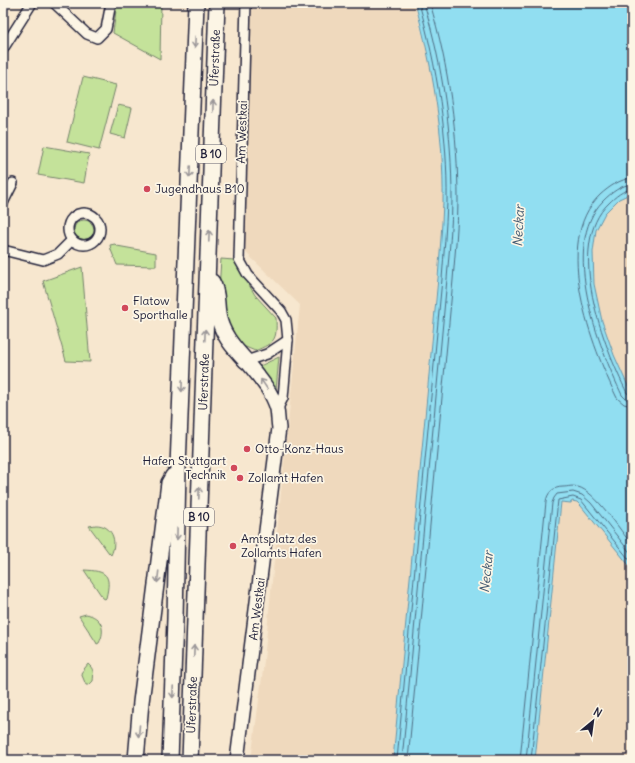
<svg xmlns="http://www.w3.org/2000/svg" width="635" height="763" font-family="Delius,sans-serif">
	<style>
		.built { fill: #efd9bd }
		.green { fill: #c4e29a; stroke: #73826a }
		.water { fill: #91def1; stroke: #6593a8 }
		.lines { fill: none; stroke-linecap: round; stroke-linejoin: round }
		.shore { stroke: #4e6d84; stroke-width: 1 }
		.minor-casing { stroke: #22223b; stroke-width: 12 }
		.secondary-casing { stroke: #22223b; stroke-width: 16 }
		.trunk-casing { stroke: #22223b; stroke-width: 18 }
		.minor { stroke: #fcf5e5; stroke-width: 9 }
		.secondary { stroke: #fcf5e5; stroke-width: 13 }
		.trunk { stroke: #fcf5e5; stroke-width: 15 }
		.oneway { stroke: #9a9698 }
		.poi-dot { fill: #d1495b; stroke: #fcf5e5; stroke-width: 1.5 }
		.labels { text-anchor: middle; stroke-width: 3.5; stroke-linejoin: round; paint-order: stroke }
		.shield { fill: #fcf5e5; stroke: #63616e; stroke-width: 1 }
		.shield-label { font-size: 11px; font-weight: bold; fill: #22223b }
		.street-label { font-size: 12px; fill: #22223b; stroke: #fcf5e5 }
		.poi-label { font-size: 12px; fill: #22223b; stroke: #fcf5e5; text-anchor: start }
		.water-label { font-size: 13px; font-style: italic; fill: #435a72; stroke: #fcf5e5 }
	</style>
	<rect width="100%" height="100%" fill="#f7e7cf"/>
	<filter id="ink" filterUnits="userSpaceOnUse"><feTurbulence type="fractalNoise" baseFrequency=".025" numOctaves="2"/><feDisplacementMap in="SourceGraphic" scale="8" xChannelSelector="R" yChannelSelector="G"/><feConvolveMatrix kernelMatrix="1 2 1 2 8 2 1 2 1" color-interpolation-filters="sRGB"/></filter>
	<g filter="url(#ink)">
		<g class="built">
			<polygon points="240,3 414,3 429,60 437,108 442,166 443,201 441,237 393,760 251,760 263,670 300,305 234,241"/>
			<polygon points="632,193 632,395 614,355 602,321 594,284 593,252 596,230 605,213 619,199"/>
			<polygon points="572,501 577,502 581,506 632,569 632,760 535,760 561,502 571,503"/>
		</g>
		<g class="green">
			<polygon points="117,3 161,3 160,59 113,33"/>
			<polygon points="83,77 116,85 99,150 67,142"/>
			<polygon points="118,105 132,108 125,138 110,134"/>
			<polygon points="44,146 89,154 84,183 38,175"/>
			<circle cx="84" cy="230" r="10"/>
			<polygon points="115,244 117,246 156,253 156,266 117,265 111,250 110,245"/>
			<path d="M221,259L234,260L255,295L276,318C277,341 275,342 255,351L236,343L223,319L219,290Z"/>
			<polygon points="82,267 90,362 66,361 43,281"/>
			<polygon points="279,357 276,390 260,366"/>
			<path d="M96,525C112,525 118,541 111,555L109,553L89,526Z"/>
			<path d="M84,570C106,571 112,574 106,598L105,599L103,598Z"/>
			<path d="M86,614C102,617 106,630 99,643L97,644L96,642L79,616Z"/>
			<path d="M88,664C94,669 94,674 93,681L89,685H86L81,673Z"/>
		</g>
		<path class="water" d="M415,3H632V193L619,199L605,213L596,230L593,252L594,284L602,321L614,355L632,395V569L581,506L577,502L572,501L571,503L561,502L535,760H393L438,278C440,253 442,227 443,202C444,135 433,67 415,3Z"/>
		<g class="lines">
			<g class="shore">
				<path d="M632,178C620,179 609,187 600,195C551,242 592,347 617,398L624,404L632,406"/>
				<path d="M632,184C621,185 611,193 603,201C559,245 599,348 622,395L626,399L632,400"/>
				<path d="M632,189C623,190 615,197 609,203C564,245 604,347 627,393L632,395"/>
				<path d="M397,760L442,279C444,253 446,228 447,202C448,135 437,67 419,3"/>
				<path d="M402,760L447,279C449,253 452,226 452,200C452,133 443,67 424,3"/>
				<path d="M408,760L453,280C455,253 458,227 458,201C458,134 449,67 430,3"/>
				<path d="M520,760L546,502C547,493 553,487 563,487C568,487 572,485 578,487C595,491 620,530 632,545"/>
				<polyline points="526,760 552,503 554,498 557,494 573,492 582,495 591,503 632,555"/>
				<polyline points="531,760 558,500 573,497 581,500 632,563"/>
			</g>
			<defs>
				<g id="minor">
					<polyline points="54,3 87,34 97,38 106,29 111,3"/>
					<polyline points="246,3 239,259 248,275 281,311 286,320 288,340 283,398 277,410"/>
					<polyline points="3,49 32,3"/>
					<polyline points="3,203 13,183"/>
					<circle cx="84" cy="229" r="16"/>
					<polyline points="3,250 43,260 58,254 72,240"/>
					<polyline points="246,361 267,354 288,340"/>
				</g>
				<path id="secondary" d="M237,760L279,428C278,422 278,415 277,409C272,391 258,376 246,361"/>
				<g id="trunk">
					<path d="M212,282C218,292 216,302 218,313C220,332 233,347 246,361"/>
					<polyline points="136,760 141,702 169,483 173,476"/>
					<polyline points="170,760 175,619 178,467 196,3"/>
					<polyline points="190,760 217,3"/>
				</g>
			</defs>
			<use href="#minor" class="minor-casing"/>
			<use href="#secondary" class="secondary-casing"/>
			<use href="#trunk" class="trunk-casing"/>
			<use href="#minor" class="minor"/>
			<use href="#secondary" class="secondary"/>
			<use href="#trunk" class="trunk"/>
		</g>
		<defs><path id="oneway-shaft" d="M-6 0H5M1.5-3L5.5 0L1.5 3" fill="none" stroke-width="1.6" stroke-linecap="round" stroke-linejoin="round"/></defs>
		<g class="oneway">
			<use href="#oneway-shaft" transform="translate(195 42) rotate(92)"/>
			<use href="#oneway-shaft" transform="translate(213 106) rotate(-88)"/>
			<use href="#oneway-shaft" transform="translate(190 172) rotate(92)"/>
			<use href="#oneway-shaft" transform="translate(209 236) rotate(-88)"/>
			<use href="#oneway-shaft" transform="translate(205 335) rotate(-88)"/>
			<use href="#oneway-shaft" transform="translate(264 384) rotate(-124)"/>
			<use href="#oneway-shaft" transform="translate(182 386) rotate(92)"/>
			<use href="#oneway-shaft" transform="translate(199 493) rotate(-88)"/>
			<use href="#oneway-shaft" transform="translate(177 534) rotate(91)"/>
			<use href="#oneway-shaft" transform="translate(158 577) rotate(97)"/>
			<use href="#oneway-shaft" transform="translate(194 651) rotate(-88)"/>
			<use href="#oneway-shaft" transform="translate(173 692) rotate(92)"/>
			<use href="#oneway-shaft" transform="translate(139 731) rotate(95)"/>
		</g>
	</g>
	<g class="poi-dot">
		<circle cx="147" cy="189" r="4"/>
		<circle cx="125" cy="308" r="4"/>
		<circle cx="247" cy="449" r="4"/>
		<circle cx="234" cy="468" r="4"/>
		<circle cx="240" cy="478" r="4"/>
		<circle cx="233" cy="546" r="4"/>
	</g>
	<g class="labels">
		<g class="shield">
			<rect x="196" y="145" width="30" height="18" rx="3"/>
			<rect x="184" y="508" width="30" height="18" rx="3"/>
		</g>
		<g class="shield-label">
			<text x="211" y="158">B 10</text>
			<text x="199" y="521">B 10</text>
		</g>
		<g class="street-label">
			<text transform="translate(215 58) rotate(-88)" y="4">Uferstraße</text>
			<text transform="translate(242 132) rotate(-88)" y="4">Am Westkai</text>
			<text transform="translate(204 382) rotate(-88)" y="4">Uferstraße</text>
			<text transform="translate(257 609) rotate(-83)" y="4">Am Westkai</text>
			<text transform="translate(192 705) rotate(-88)" y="4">Uferstraße</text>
		</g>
		<g class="poi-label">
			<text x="155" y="193">Jugendhaus B10</text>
			<text x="133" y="305">Flatow<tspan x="133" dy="14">Sporthalle</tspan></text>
			<text x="255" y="453">Otto-Konz-Haus</text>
			<text x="226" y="465" text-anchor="end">Hafen Stuttgart<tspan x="226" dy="14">Technik</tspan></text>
			<text x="248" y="482">Zollamt Hafen</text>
			<text x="241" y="543">Amtsplatz des<tspan x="241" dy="14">Zollamts Hafen</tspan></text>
		</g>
		<g class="water-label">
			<text transform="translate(518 226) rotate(-87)" y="5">Neckar</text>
			<text transform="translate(486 572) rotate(-84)" y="5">Neckar</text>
		</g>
	</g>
	<rect width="635" height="763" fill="none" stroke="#fcf5e5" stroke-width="16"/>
	<rect x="8" y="8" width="619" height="747" fill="none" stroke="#22223b" stroke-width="1.5" filter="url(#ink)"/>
	<g transform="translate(593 721) rotate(29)" stroke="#fcf5e5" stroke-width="3" paint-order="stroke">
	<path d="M0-3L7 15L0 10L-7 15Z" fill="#22223b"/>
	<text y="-6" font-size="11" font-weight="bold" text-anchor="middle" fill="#22223b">N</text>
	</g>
</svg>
